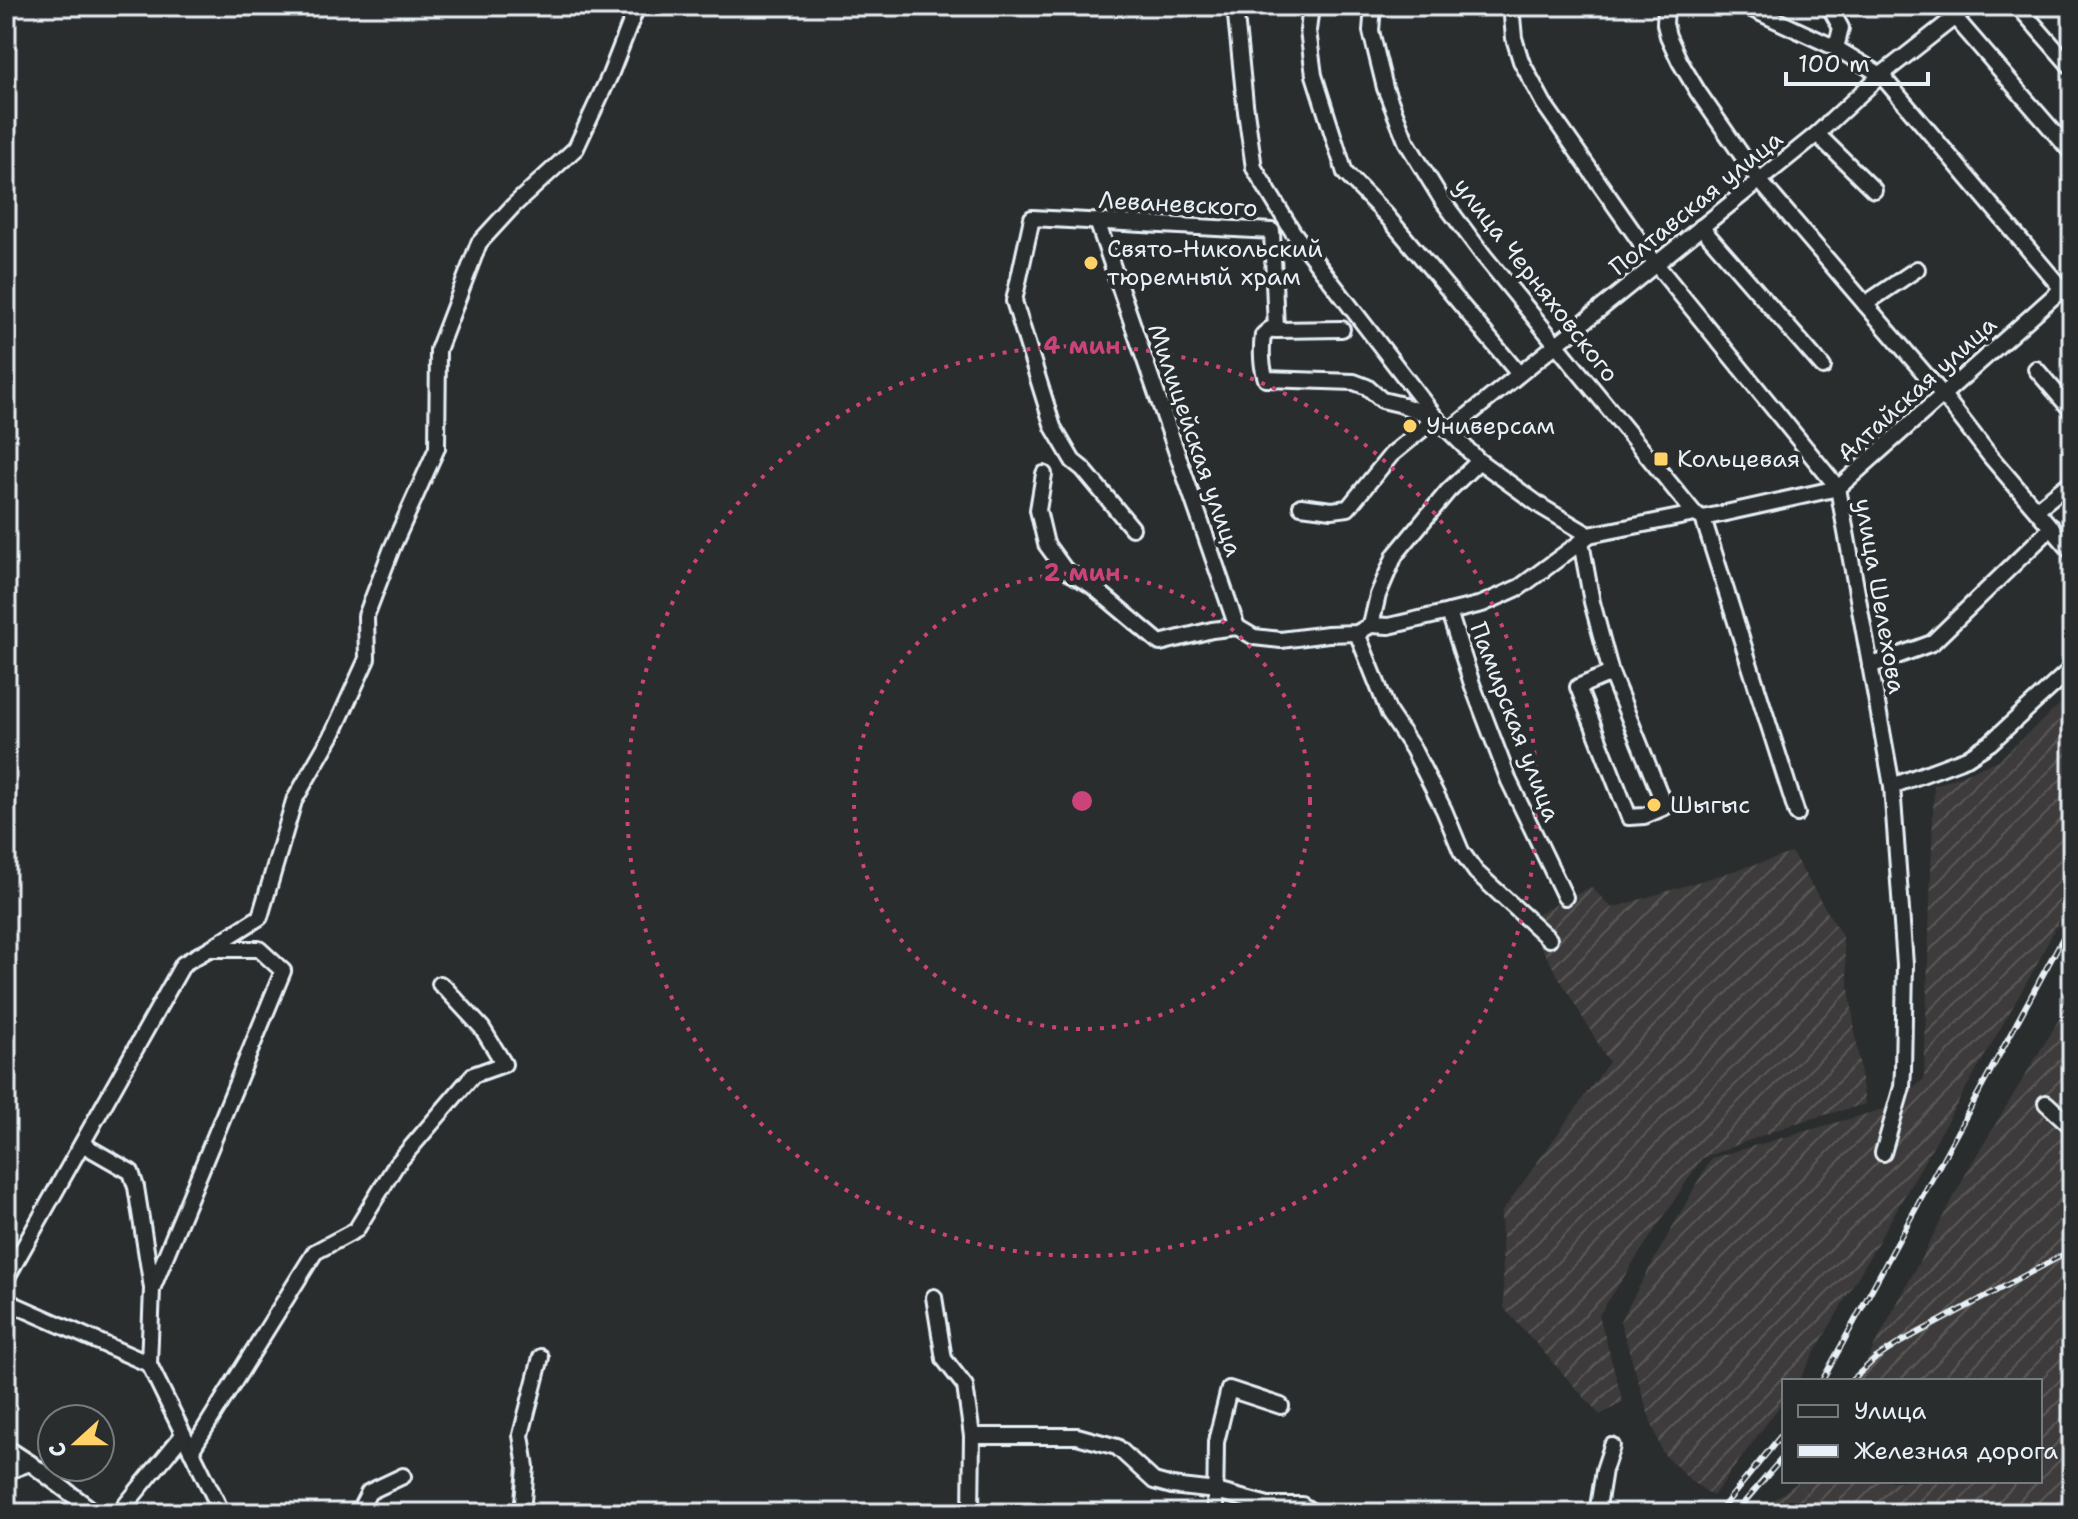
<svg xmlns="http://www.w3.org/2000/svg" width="2078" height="1519" font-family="'Shantell Sans',sans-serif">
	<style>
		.industrial { fill: url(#industrial-furrows) }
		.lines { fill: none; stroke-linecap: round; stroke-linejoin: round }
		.minor-casing { stroke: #e8f1f8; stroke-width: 20 }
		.minor { stroke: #2a2d2e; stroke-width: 14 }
		.rail-casing { stroke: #e8f1f8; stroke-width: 6 }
		.rail { stroke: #2a2d2e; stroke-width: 3; stroke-dasharray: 9; stroke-linecap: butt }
		.ring { fill: none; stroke: #ca437a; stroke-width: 4; stroke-dasharray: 4 8 }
		.poi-dot { fill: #ffd166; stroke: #2a2d2e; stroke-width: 3 }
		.labels { text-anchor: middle; stroke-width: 8; stroke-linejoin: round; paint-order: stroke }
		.street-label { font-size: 24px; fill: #e8f1f8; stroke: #2a2d2e }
		.poi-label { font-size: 24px; fill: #e8f1f8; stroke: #2a2d2e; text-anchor: start }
		.centre { fill: #ca437a; stroke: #2a2d2e; stroke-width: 4 }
		.ring-label { font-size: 24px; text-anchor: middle; font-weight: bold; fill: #ca437a; stroke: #2a2d2e; stroke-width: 8; stroke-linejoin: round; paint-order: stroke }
	</style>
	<defs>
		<pattern id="industrial-furrows" width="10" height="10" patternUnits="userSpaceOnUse" patternTransform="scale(2)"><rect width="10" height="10" fill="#3e3b3a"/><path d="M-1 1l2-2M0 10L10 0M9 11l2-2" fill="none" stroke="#5a5857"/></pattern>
	</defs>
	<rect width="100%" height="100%" fill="#2a2d2e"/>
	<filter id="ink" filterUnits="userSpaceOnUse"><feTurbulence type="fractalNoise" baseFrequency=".0125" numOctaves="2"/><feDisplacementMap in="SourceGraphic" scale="16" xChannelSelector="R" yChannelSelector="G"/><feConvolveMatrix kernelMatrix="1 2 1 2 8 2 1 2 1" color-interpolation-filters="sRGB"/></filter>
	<g filter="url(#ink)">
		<g class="industrial">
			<polygon points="2072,693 2072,895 2035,968 1800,1378 1798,1381 1784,1381 1784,1400 1713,1496 1691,1481 1662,1452 1647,1410 1620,1321 1711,1158 1891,1107 1924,1079 1934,786 1999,760"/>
			<polygon points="1792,853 1842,936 1865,1104 1796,1123 1702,1158 1599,1315 1623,1402 1600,1415 1504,1308 1501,1213 1609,1062 1525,920 1591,887 1612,908"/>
			<polygon points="2072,998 2072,1513 1758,1513 1765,1506 1800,1481 2040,1481 2040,1381 1856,1381 1969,1168"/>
		</g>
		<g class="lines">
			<defs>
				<g id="minor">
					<polyline points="1235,6 1245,104 1254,168 1293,232 1436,418 1479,461 1542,507 1589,535"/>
					<polyline points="1311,6 1308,31 1314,75 1345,173 1386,215 1519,374"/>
					<polyline points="1373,6 1371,31 1385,88 1406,141 1442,200 1484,256 1695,514"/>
					<polyline points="1511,6 1514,38 1521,61 1544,104 1655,263 1838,488 1892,786 1905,965 1903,1070 1902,1087 1883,1153"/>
					<polyline points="1666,6 1665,24 1668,36 1680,62 1698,92 1759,180 1943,395 1990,456 2072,552"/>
					<polyline points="1745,6 1836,48 1881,75 2062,289"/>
					<polyline points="1829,6 1841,28 1836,48"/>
					<polyline points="1945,6 2072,153"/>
					<polyline points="2018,6 2072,68"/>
					<polyline points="1817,134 1874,190"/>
					<polyline points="1097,221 1237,627"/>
					<polyline points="1701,227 1823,367"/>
					<polyline points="1865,304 1917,269"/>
					<path d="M1276,330L1270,329L1263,335C1261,350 1261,365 1266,379L1354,382L1367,387L1382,400L1399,404L1436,418L1391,455L1348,508L1332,510L1301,506"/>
					<polyline points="2036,369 2072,411"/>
					<polyline points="1449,431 1817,134 1881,75 1969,6"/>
					<polyline points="1044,474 1038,510 1046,544 1065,570 1091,585 1160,643 1212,630 1237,627 1254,637 1281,640 1328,634 1357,633 1371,625 1378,595 1395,555 1448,491 1479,461"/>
					<polyline points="2037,509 2072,481"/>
					<polyline points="1703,518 1797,814"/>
					<polyline points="1132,528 1083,469 1073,461 1053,427 1014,301 1032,218 1272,231 1276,330 1342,329"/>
					<polyline points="1589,535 1695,514 1703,518 1838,488 2072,280"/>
					<polyline points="1589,535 1581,542 1592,602 1611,673 1665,807 1644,816 1629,817 1578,687 1611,673"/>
					<polyline points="1371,625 1389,626 1449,612"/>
					<polyline points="1357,633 1389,713 1413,749 1444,810 1461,851 1476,872 1549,939"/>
					<polyline points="1870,666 1932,643 2052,527"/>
					<polyline points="1892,786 1967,758 1990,743 2072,668"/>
					<polyline points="1565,897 1509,781 1472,684 1449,612 1482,604 1520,587 1581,542"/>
					<polyline points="209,949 260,917 294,801 333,733 367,659 366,616 392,548 437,448 438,350 479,243 513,206 576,148 610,75 637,6"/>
					<polyline points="2046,1103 2072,1127"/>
					<polyline points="82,1144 131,1172 136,1187 152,1288"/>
					<polyline points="6,1279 183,964 209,949 259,949 283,971 152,1289 149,1364"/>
					<polyline points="934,1297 944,1359 965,1386 972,1436 971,1513"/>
					<polyline points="6,1301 149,1364 222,1513"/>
					<polyline points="972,1436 1077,1436 1117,1447 1154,1481 1172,1486 1216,1491 1268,1505 1302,1505 1314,1513"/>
					<polyline points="6,1449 10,1450 30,1463"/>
					<polyline points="191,1451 315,1252 356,1230 396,1165 473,1075 504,1064 482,1028 445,988 440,984"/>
					<polyline points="6,1472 30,1463 96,1513"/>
					<polyline points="119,1513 183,1435"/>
					<polyline points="358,1513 369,1492 403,1476"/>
					<polyline points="522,1513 526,1467 521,1435 541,1357"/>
					<polyline points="1215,1513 1216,1442 1229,1389 1281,1406"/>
					<polyline points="1597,1513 1604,1470 1612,1446"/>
				</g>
			</defs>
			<use href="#minor" class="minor-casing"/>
			<use href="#minor" class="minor"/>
			<defs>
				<g id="rail">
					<polyline points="1822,1381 2072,921"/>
					<polyline points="1851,1381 1876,1358 1901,1342 2072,1250"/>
					<polyline points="1718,1513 1784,1432"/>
					<polyline points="1735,1513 1784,1456"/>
				</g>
			</defs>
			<use href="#rail" class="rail-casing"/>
			<use href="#rail" class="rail"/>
		</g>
	</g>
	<g class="ring">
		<circle cx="1082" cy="801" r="228"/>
		<circle cx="1082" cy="801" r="455"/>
	</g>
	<g class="poi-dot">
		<circle cx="1091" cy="263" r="8"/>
		<circle cx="1410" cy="426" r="8"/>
		<rect x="1653" y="451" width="16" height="16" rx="4"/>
		<circle cx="1654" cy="805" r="8"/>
	</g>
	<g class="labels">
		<g class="street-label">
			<text transform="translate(1696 203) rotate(-39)" y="8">Полтавская улица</text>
			<text transform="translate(1178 204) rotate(3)" y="8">Леваневского</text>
			<text transform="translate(1536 280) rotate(52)" y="8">улица Черняховского</text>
			<text transform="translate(1917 389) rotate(-42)" y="8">Алтайская улица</text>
			<text transform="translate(1195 440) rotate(71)" y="8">Милицейская улица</text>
			<text transform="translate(1880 596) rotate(80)" y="8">улица Шелехова</text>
			<text transform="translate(1515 722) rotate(69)" y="8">Памирская улица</text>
		</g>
		<g class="poi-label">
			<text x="1107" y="257">Свято-Никольский<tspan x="1107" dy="28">тюремный храм</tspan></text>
			<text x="1426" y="434">Универсам</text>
			<text x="1677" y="467">Кольцевая</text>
			<text x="1670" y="813">Шыгыс</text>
		</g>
	</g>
	<circle cx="1082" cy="801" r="12" class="centre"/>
	<g class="ring-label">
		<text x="1082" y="354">4 мин</text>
		<text x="1082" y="581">2 мин</text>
	</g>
	<rect width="2078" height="1519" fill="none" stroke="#2a2d2e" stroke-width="32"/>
	<rect x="16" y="16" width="2046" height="1487" fill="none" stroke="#e8f1f8" stroke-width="3" filter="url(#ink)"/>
	<rect x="1782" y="1379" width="260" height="104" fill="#2a2d2e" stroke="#767b7f" stroke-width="2"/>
	<rect x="1798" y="1405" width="40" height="12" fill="#2a2d2e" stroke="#767b7f" stroke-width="2"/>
	<text x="1854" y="1419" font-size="24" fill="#e8f1f8">Улица</text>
	<rect x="1798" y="1445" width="40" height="12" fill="#e8f1f8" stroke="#767b7f" stroke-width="2"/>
	<text x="1854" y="1459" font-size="24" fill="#e8f1f8">Железная дорога</text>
	<g transform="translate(76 1443) rotate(249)"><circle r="38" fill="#2a2d2e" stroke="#767b7f" stroke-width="2"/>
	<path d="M0-6L14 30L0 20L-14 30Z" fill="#ffd166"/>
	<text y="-12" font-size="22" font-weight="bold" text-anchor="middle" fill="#e8f1f8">С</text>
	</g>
	<path d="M1786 72v12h142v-12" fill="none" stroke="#e8f1f8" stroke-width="4"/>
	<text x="1798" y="72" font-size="24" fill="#e8f1f8" stroke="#2a2d2e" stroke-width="6" paint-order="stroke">100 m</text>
</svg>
